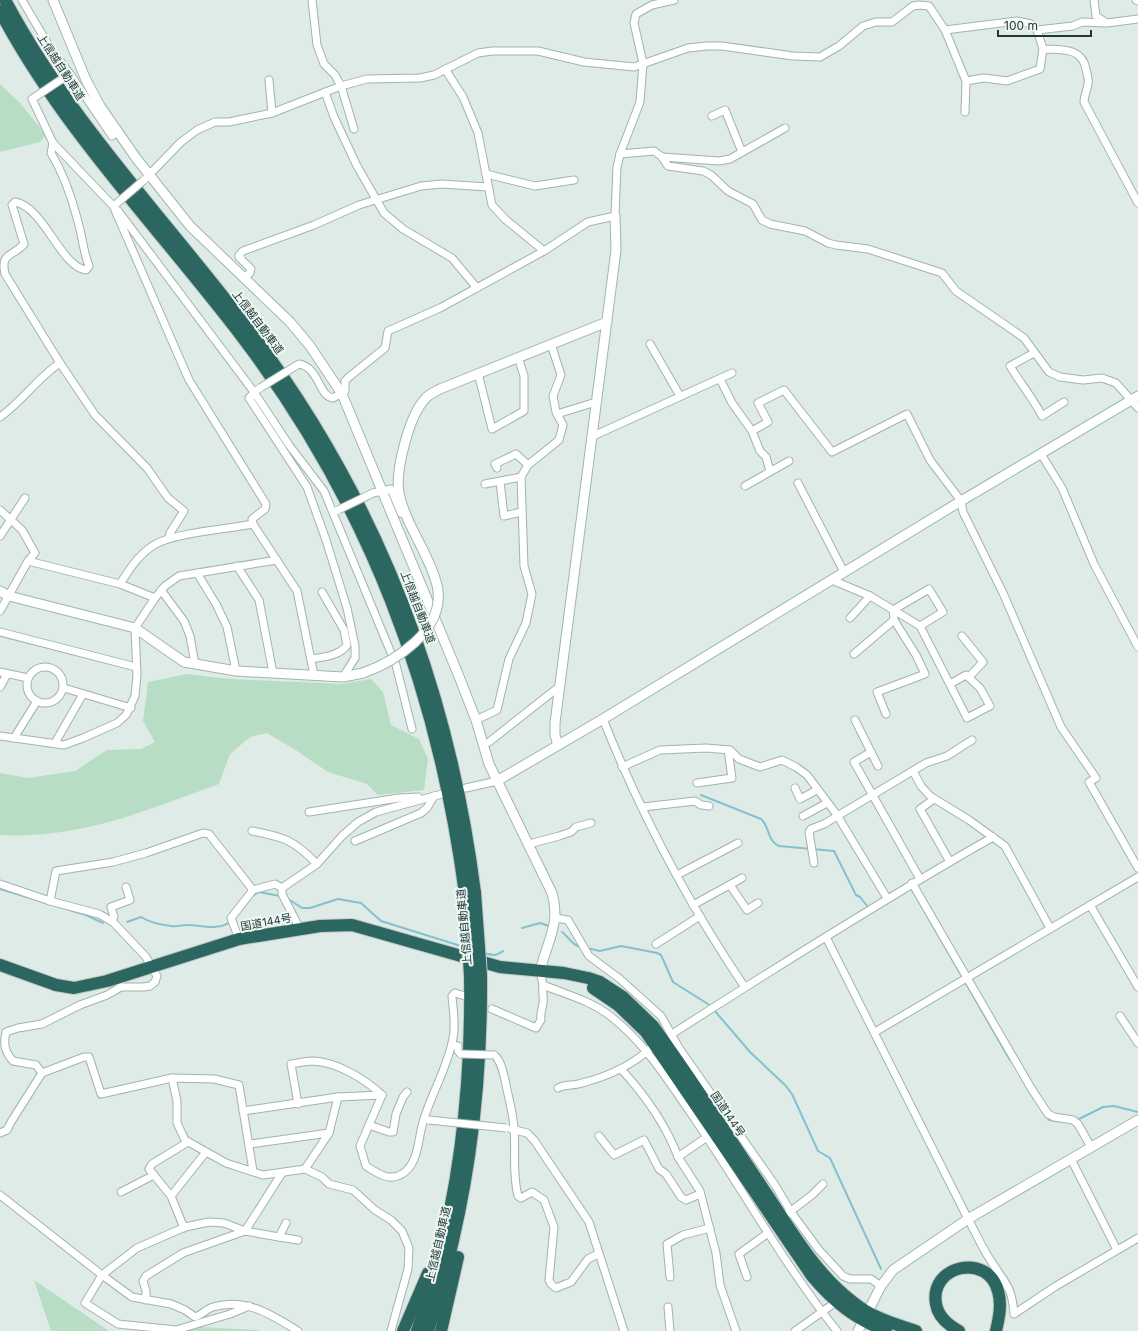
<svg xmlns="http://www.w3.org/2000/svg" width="1138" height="1331" font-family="Inter,'Noto Sans JP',sans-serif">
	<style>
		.green { fill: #b7ddc4 }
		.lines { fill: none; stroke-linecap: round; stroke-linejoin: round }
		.stream { stroke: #85c0d1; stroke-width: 2 }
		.street-casing { stroke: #a2b3ae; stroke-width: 9 }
		.secondary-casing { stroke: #9eb7af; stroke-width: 11 }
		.highway-casing { stroke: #c1c8c7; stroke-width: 14 }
		.street { stroke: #fff; stroke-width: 7 }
		.secondary { stroke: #fff; stroke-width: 9 }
		.highway { stroke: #2b6760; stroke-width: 12 }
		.street-bridge-casing { stroke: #a2b3ae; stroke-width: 9; stroke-linecap: butt }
		.secondary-bridge-casing { stroke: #9eb7af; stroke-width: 11; stroke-linecap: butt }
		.highway-bridge-casing { stroke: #c1c8c7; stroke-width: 14; stroke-linecap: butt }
		.street-bridge { stroke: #fff; stroke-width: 7 }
		.secondary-bridge { stroke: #fff; stroke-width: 9 }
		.highway-bridge { stroke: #2b6760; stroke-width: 12 }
		.labels { text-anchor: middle; stroke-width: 4; stroke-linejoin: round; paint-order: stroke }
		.street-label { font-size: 11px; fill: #203b36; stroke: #eff7f4 }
	</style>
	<rect width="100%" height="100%" fill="#dfebe6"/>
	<g class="green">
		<polygon points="0,84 20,103 46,135 40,142 0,152"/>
		<path d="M187,674L229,679L342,684L371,679L383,692L391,725L419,739L428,759L424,790L378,795L367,784L328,772L294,749L267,733L250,737L230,754L219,784C144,811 81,839 0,835V773L28,778L75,771L107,750L141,749L155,742L143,721L148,682Z"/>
		<polygon points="34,1280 109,1331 51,1331"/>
		<polygon points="200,1327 256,1330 261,1331 139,1331 152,1328"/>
	</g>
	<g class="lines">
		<g class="stream">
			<path d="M701,795L761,819C770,827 767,841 779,846L834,851L856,895L860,897L868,907"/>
			<polyline points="0,889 86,915 103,923"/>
			<polyline points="910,889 911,888 1010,1060"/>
			<polyline points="254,895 259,892 280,896"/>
			<polyline points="288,899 302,908 310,908 338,899 361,903 381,921 464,947"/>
			<path d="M127,922L141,917C149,922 161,925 171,926C176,927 182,925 187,925C201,925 218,931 230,922"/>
			<polyline points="522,928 540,923 549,926"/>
			<path d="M562,932C569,937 572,945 580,947"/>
			<polyline points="587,948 600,951 621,946 657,953 661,955 673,982 711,1006"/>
			<path d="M483,953C492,955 495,957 503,951"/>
			<polyline points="714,1010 750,1052 785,1085 792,1094 818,1151 830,1158 881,1269"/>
			<polyline points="1028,1089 1034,1099"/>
			<polyline points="1046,1116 1049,1120 1065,1122"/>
			<polyline points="1077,1120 1103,1107 1114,1106 1138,1112"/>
		</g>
		<defs>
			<g id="street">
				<polyline points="22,0 49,46 70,74"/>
				<polyline points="312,0 317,45 324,64 335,75 341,86 354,129"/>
				<polyline points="1094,0 1096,16 1105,22"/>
				<polyline points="1136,0 1138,1"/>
				<polyline points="945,30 966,81 965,112"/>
				<polyline points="1037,30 1073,26 1082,22 1107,23 1138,19"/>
				<polyline points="445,69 463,97 478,133 492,205 505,219 544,251"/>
				<polyline points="66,77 70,74 112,136 117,132"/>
				<polyline points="269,80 272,113"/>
				<polyline points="966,81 984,78 1007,81 1040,69 1043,49"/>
				<polyline points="325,92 334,117 357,166 384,213 403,229 452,258 477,288"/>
				<polyline points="35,97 32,99 53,143 119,212 254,392 289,445 324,491 396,665 412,729"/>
				<polyline points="712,116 725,110 742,152"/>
				<path d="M53,143L51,153C63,173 71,195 77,218C82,234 83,251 89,266L86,270C60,266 44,207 15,202L12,205L24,244C13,257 0,252 5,274L60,363L95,415L147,468L168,498L184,511L170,533L169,538"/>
				<polyline points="620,154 654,151 662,157 668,166 703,171 711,175 728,191 753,204 762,220 770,224 805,231 828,243 836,245 868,249 942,273 956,291 1024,338 1049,372 1060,377 1083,380 1102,378 1116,383 1138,408"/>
				<polyline points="662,157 719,161 730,159 785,128"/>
				<polyline points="486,174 535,186 574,180"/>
				<path d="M147,177L181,142L197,130L215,122H229L272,113L341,86L367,79L420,78L434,75L478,53L492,51H538L584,62L634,67L688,48L707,46H722L793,56L820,57L839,46L863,26L876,22H892L913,6L919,5L929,6L945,30L1017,21L1031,24L1037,30L1043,49C1061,50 1082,47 1086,69C1087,73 1089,80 1088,84C1087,91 1084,95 1084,102L1138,203"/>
				<polyline points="115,210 189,380 266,504 265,509 252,519 253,524"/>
				<polyline points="244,278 250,273 251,269 239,257 239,255 243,251 314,225 359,205 421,186 442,184 488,187"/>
				<polyline points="650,344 680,396"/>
				<path d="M1034,353L1010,366C1020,383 1033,398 1042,416L1064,402"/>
				<path d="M294,367L299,364C320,368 318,396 333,398L345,391V381L349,377L385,348L388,331L440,308L544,251L588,222L615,216L617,167L620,154L640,102L643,63L634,23L636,14L652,5L674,0"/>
				<polyline points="478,373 492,429 524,411 524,376 518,357"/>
				<polyline points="720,379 732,403 752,431 760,451 766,457 770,471"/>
				<polyline points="257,390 249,398 307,487 326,540 347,608 355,646 355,658 343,677"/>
				<polyline points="557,414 596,402"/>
				<path d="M0,417C22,402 37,378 60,363"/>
				<polyline points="752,431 768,422 758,403 784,390 832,452 907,414 930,460 961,501 963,512 1003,593 1061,727 1096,778 1089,782 1138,868"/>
				<polyline points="591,437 732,373"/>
				<polyline points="1041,454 1062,488 1094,564 1138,647"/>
				<polyline points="497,468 495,464 516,454 528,465"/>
				<polyline points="500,482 504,516 521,512"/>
				<polyline points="798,483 844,572"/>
				<polyline points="485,484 521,477"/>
				<polyline points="745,486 789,461"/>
				<polyline points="373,493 391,489 401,513"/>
				<polyline points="0,510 22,530 35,553 28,561 0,611"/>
				<polyline points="0,536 25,498"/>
				<polyline points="28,561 120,584 155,598"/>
				<polyline points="237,566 259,600 273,673"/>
				<polyline points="197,573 216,604 227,627 236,671"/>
				<polyline points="832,580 870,596 920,626 967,718 990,706 980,688 966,675 950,684"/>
				<path d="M120,584C129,570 138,555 154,545C173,533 228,529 253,524L297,591L314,675"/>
				<polyline points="161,590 184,621 190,636 195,664"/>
				<polyline points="850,618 870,596"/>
				<polyline points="0,632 136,667"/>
				<polyline points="962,636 983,662 969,677"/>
				<polyline points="854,654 894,620"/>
				<path d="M311,659C322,657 340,656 347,645L344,630L322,592"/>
				<circle cx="45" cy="685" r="18"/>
				<polyline points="0,672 28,678"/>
				<polyline points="0,687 7,674"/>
				<polyline points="64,688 131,708"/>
				<polyline points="886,714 877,692 925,674 916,655 894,620 893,610 929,589 943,612 920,626"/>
				<path d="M603,719C640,812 688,903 744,986"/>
				<polyline points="476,720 497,710 509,659 526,623 532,594 524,566 521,477 528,465 559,440 563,425 556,412 553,396 561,375 551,344"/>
				<polyline points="855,720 878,766"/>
				<polyline points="0,736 64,745 83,738 117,723 126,715 135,696 137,675 135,628 155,598 165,586 179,576 277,560"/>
				<polyline points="14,738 37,701"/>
				<polyline points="489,742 560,686"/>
				<polyline points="55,743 83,694"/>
				<polyline points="871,752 854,762 920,879"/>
				<polyline points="622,767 660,750 706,748 730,750 739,759 760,767 782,760 796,767 807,775 837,815 887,898"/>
				<polyline points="913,771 921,786 930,796 969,820 1005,846 1050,928"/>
				<polyline points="697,783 732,778 728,750"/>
				<polyline points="466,788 497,781"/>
				<polyline points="795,788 800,799 817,790"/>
				<polyline points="934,799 920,809 950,862"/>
				<polyline points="643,807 695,801 701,805 709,806"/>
				<polyline points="309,812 399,798 418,797"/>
				<polyline points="803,816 827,803"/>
				<path d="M252,831C284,837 294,840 317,864"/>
				<polyline points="355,841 421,813 427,808 434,796"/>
				<polyline points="529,844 559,836 571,832 576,827 591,823"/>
				<polyline points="814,863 809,832 811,829 824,824 926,763 947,756 972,740"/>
				<polyline points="677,875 738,843"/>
				<polyline points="912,883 1031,1088 1048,1114 1054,1117 1073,1120 1078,1124 1091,1147"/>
				<path d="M0,884L50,901L99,914L113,922L146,957L157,976L155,982L150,986L144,987H121L107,995L80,1005L42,1024L18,1028L6,1032C3,1044 5,1052 13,1061L36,1065L42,1073"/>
				<polyline points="730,885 747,910 758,903"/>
				<polyline points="50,901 56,871 113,862 146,853 203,833 209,834 253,890"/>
				<polyline points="693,905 742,878"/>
				<polyline points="1090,905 1138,987"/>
				<polyline points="556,918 568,920 589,956 620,979 661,1016 679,1048 775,1185 791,1212 819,1250 843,1276 850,1279 871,1279 881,1286"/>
				<polyline points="111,921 114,917 111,907 130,900 126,887"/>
				<polyline points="300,929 282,894 282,888 317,864 342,836 358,822 376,812 442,794"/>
				<path d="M826,937L968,1219C976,1233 982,1248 991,1261C1005,1283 1012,1286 1014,1314L1056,1286L1138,1238"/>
				<polyline points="239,939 231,918 253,890 275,884 282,888"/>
				<polyline points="656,944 700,916"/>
				<path d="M540,971L543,985C565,994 589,1000 609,1015C644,1042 665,1076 690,1112C740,1185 782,1262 837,1331"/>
				<path d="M492,1009L536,1028L541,1020C540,1013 542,1010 543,1003C544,997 542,992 543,985"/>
				<polyline points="1120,1016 1138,1043"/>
				<polyline points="875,1032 1138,877"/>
				<path d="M672,1034C778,966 884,899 993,837"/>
				<polyline points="452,1045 458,1046 458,1051 461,1054"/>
				<path d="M494,1055C501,1060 503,1072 505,1080C508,1096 513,1112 514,1128C516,1152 512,1173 518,1196L521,1198L532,1192L544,1200L554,1227L549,1280L551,1284L556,1288L571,1282L588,1259L598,1254"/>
				<path d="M621,1069C644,1094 666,1125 678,1157"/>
				<polyline points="172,1078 177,1101 177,1123 185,1140 226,1163 263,1175 305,1169 322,1177 329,1184 353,1190 375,1210 391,1220 402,1231 409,1248 408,1269 391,1331"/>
				<path d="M558,1088C565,1084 574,1086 582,1083C606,1077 632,1065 651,1048"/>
				<path d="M382,1095L360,1146L366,1166C377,1173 389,1182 402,1174C419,1164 418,1138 423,1122C431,1094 448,1067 453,1038C456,1025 453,1009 452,996L455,993L465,996"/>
				<path d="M298,1104L291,1064C298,1063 306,1061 313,1061C337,1062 365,1079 382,1095"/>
				<polyline points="243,1111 338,1097 382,1095"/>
				<polyline points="369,1125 389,1132 393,1132 396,1114 403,1097 407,1092"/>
				<polyline points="511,1129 527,1133 534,1140 589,1222 624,1331"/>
				<polyline points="0,1133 7,1130 11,1122 42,1073 84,1057 89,1057 101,1094 172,1078 214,1079 239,1085 253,1171"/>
				<polyline points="599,1136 614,1155 644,1140 659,1169 666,1174 681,1197 686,1200 700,1194"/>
				<polyline points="707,1137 678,1157 700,1191 716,1253 720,1285 736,1331"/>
				<polyline points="250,1144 329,1133"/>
				<polyline points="1071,1159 1117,1250"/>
				<polyline points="305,1169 329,1133 338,1097"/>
				<polyline points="282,1173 245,1231 279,1237 286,1223"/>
				<polyline points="121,1192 154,1175"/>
				<path d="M0,1195L102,1275L132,1297L171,1304L185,1310L195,1317C202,1315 206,1309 213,1307C245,1297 272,1315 298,1331"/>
				<polyline points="171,1196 149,1169 152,1164 188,1142"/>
				<polyline points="787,1214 812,1195 823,1184"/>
				<polyline points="184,1228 171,1196 206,1152"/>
				<polyline points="279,1237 298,1240"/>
				<polyline points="670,1277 667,1244 683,1235 710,1228"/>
				<polyline points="747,1277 739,1254 768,1233"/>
				<polyline points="146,1300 146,1291 143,1281 146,1276 183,1253 245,1231 224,1223 209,1222 185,1227 137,1248 102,1275 85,1303 118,1324 176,1330 230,1314 249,1306"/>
				<polyline points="668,1307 670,1331"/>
				<polyline points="795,1331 836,1302"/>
			</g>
			<g id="secondary">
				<path d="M53,0L86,80L100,106L136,158L190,226L290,322L310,346L342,394L458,674L476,720L489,764L552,893C561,923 547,942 540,971"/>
				<path d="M423,550C414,532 403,513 399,493C395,471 409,416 425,399C429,394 434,392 440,389L607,322"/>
				<polyline points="0,591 9,596 135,628 184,662 236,671 343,677 363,673"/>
				<polyline points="558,745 555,735 555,723 616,250 615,216"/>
				<polyline points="497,781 603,719 961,501 1138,396"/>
				<polyline points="858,1331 881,1286 893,1270 968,1219 1138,1120"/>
			</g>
			<g id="highway">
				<path d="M5,0C71,124 169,223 253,335C377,500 449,689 475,893"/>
				<path d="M0,11C64,132 161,230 243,338C369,504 438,688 465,894"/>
				<path d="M0,965L56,985L74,988L107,981L239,939L320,926L352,925L500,967L564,973L588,978L600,982L623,997L653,1026C694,1082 731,1141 770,1199C794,1235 817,1275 853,1302C871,1317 894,1324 916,1331"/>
				<path d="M593,988L618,1005L646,1032L812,1276C834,1302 854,1318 886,1331"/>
				<polyline points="403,1331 428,1273"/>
				<path d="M417,1331C457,1217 472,1095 470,976"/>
				<path d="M428,1331C466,1213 482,1099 481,975"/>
				<polyline points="441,1331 458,1257"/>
				<path d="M959,1331C948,1325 938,1317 936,1304C929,1265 988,1252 998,1291C1002,1304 999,1318 996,1331"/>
			</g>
		</defs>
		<use href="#street" class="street-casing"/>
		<use href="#secondary" class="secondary-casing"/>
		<use href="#highway" class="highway-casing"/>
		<use href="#street" class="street"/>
		<use href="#secondary" class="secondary"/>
		<use href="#highway" class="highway"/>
		<defs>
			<g id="street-bridge">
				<polyline points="35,97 65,77"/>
				<polyline points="116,204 144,180"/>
				<polyline points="260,388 294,367"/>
				<polyline points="338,510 373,493"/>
				<polyline points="461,1054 494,1055"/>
				<polyline points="429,1120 506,1128"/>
			</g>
			<path id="secondary-bridge" d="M363,673C396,661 443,631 438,590C436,576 429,563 423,550"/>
			<g id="highway-bridge">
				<polyline points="475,893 481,975"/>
				<polyline points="465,894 470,976"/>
			</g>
		</defs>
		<use href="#street-bridge" class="street-bridge-casing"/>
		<use href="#secondary-bridge" class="secondary-bridge-casing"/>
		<use href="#highway-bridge" class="highway-bridge-casing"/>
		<use href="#street-bridge" class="street-bridge"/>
		<use href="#secondary-bridge" class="secondary-bridge"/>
		<use href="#highway-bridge" class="highway-bridge"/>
	</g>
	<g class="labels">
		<g class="street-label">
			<text transform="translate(61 67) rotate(57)" y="4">上信越自動車道</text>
			<text transform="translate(258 322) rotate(53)" y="4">上信越自動車道</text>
			<text transform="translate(418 607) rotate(69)" y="4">上信越自動車道</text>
			<text transform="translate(266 922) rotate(-10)" y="4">国道144号</text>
			<text transform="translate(464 927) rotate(-95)" y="4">上信越自動車道</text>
			<text transform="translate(728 1114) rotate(56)" y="4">国道144号</text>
			<text transform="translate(438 1244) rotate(-77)" y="4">上信越自動車道</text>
		</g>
	</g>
	<path d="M998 30v6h93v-6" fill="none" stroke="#203b36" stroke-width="2"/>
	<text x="1004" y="30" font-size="12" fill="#203b36" stroke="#eff7f4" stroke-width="3" paint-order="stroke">100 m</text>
</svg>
